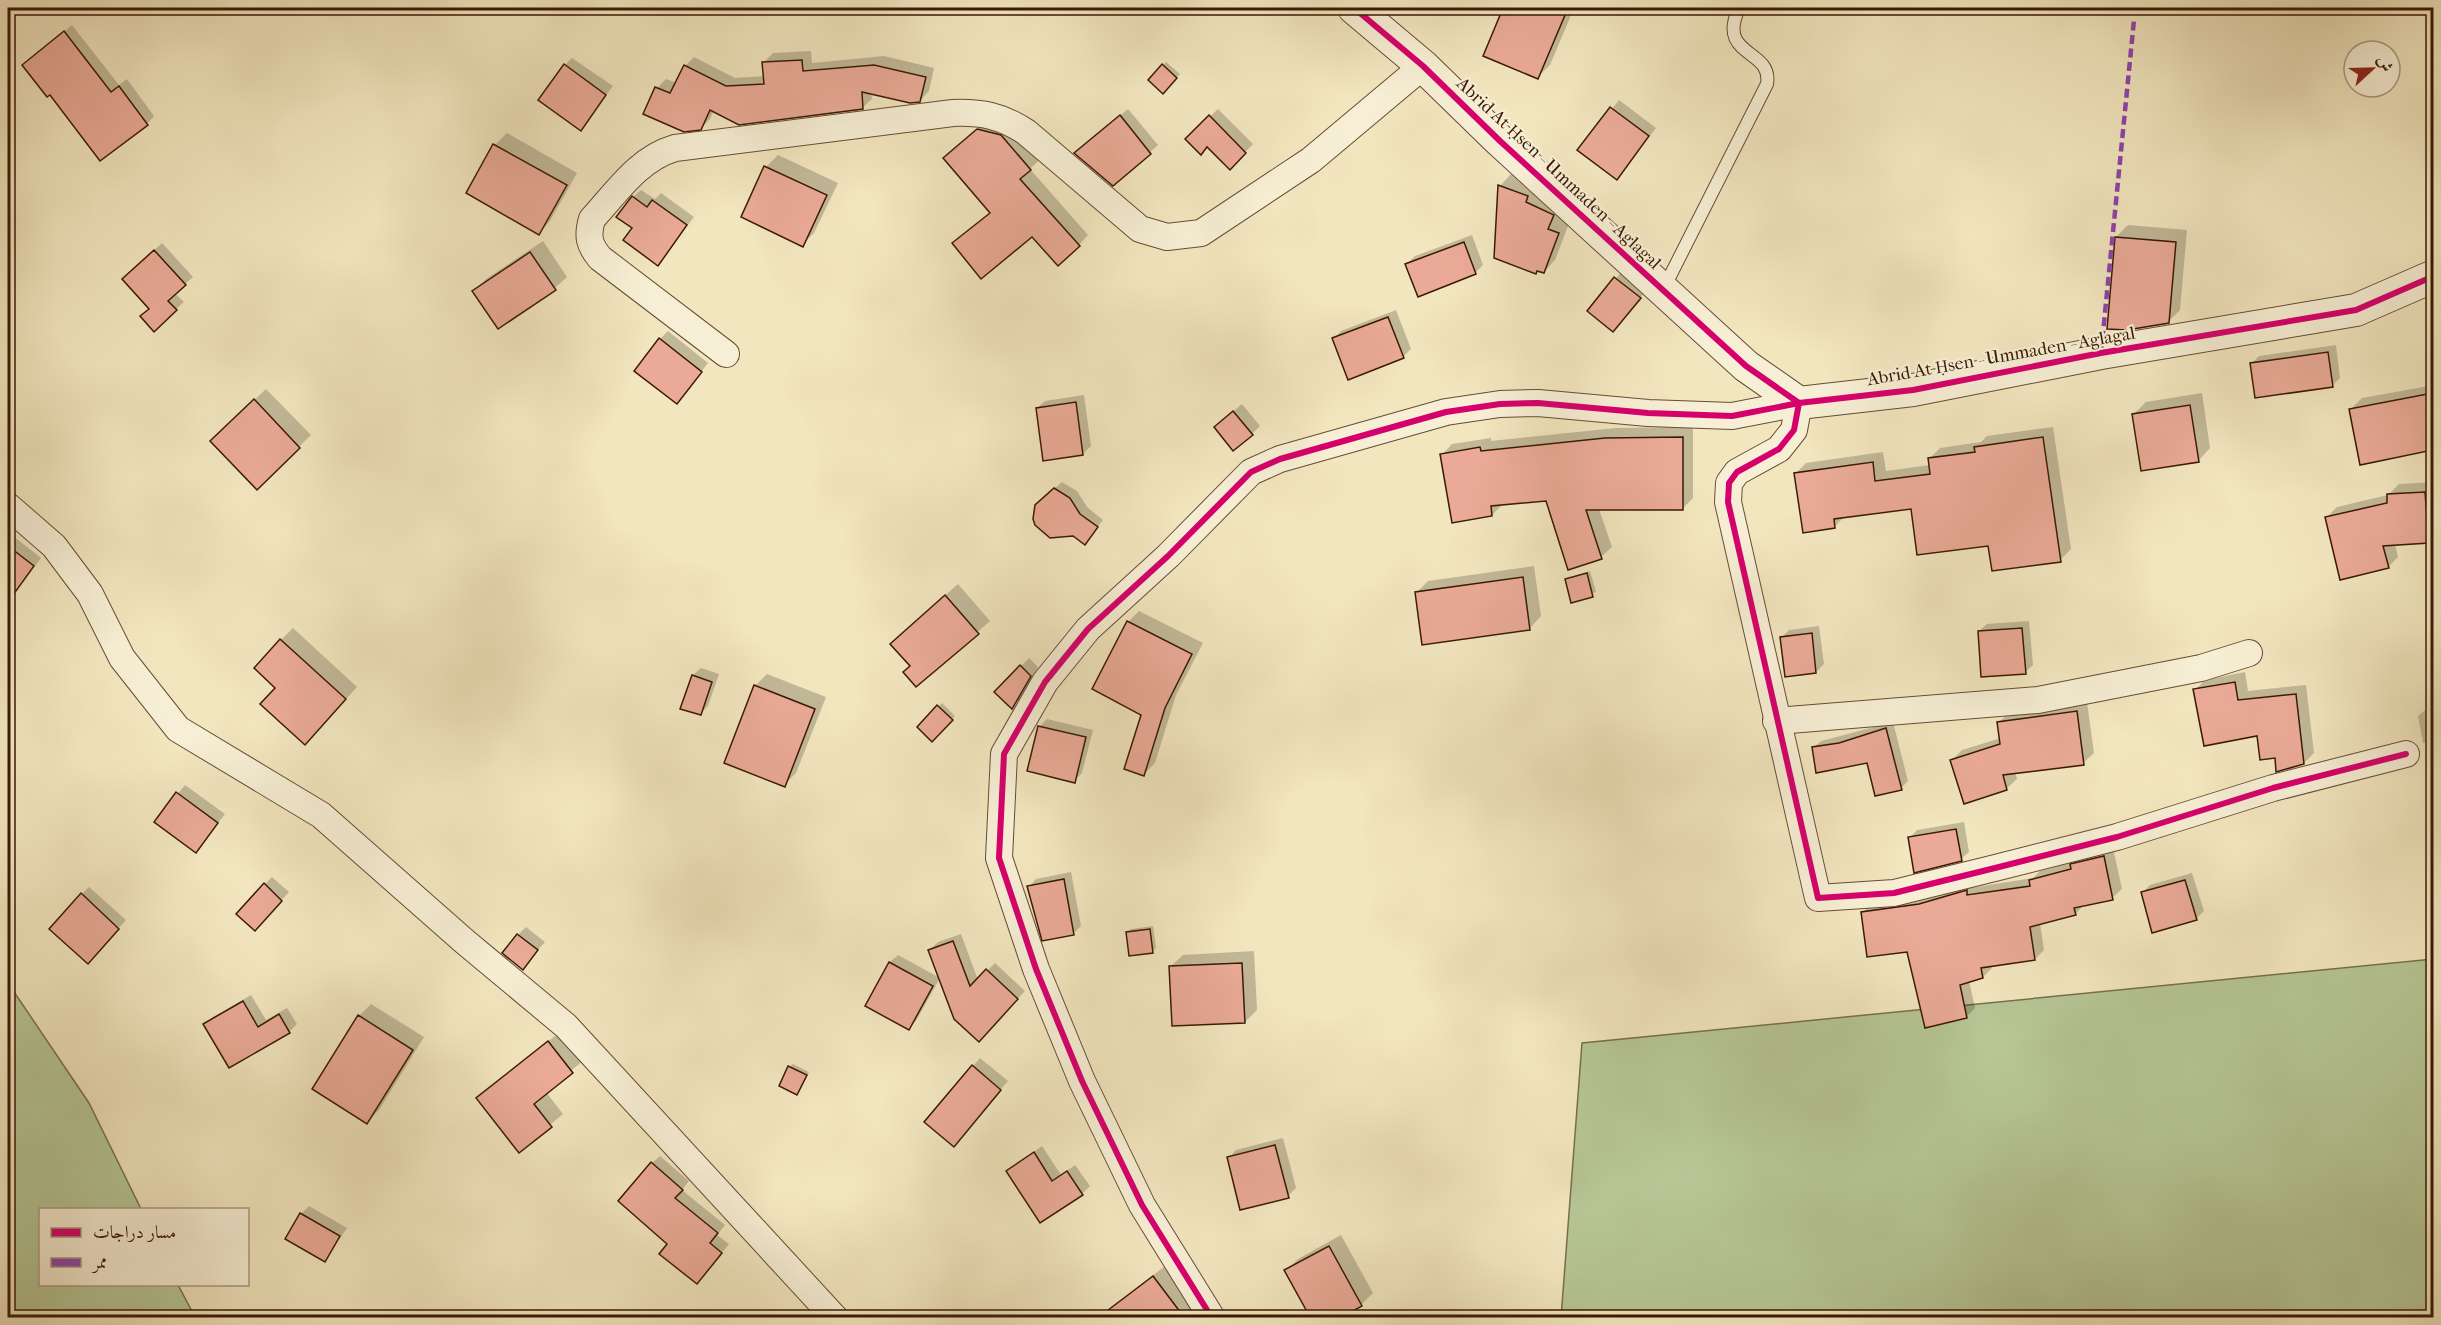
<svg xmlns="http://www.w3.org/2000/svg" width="2441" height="1325" font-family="'IM FELL French Canon',Amiri,serif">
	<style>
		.green { fill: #b6c695; stroke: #78704c; stroke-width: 1.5 }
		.shadow { fill: #0003 }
		.building { fill: #eaaa97; stroke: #391904; stroke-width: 1.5 }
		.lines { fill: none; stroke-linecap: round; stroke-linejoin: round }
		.service-casing { stroke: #674c33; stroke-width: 14 }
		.minor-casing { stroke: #674c33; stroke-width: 28 }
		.tertiary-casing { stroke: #674c33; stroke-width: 34 }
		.service { stroke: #f7efd5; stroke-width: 12 }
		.minor { stroke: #f7efd5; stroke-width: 26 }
		.tertiary { stroke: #f7efd5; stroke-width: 32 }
		.quiet { stroke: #8e44ad; stroke-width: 4.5; stroke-dasharray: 9 4.5; stroke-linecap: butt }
		.cycleway-casing { stroke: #f7efd5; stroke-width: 10 }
		.cycleway { stroke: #d6006c; stroke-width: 6 }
		.labels { text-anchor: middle; stroke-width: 4.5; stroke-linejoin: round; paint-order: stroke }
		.street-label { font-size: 18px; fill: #391904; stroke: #f7efd5 }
	</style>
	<rect width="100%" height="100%" fill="#f2e6bf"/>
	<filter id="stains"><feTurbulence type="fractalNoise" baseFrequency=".00333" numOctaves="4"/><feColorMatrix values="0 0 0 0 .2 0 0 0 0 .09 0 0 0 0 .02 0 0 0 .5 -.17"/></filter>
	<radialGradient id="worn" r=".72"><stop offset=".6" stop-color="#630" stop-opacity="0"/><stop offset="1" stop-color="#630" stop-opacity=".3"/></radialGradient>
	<g class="green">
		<polygon points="2433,959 2433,1317 1561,1318 1582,1043"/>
		<polygon points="8,983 89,1103 141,1209 40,1210 40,1284 178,1285 195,1317 8,1317"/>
	</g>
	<g class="shadow">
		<polygon points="1505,8 1574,8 1550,65 1538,77 1485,55"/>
		<polygon points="1685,8 1710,8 1705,12"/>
		<polygon points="72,25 119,85 127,79 154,116 147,124 50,93 24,65"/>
		<polygon points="811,51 812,63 884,56 934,68 929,91 920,101 871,93 872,99 862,108 714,110 710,119 701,128 657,88 666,79 677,83 685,66 694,57 735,78 765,76 764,62 773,53"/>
		<polygon points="572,58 613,86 580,129 565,65"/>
		<polygon points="1166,62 1180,74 1163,92 1150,80"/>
		<polygon points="1619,100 1656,128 1617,178 1580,150"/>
		<polygon points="1128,109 1158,145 1113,184 1084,146"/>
		<polygon points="1218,109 1253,144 1230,168 1208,145 1187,139"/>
		<polygon points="988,120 1011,126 1040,159 1030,169 1088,235 1079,245 1032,235 954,243 991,212 955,148"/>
		<polygon points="507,133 577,173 550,221 539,233 468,193 495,145"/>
		<polygon points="778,155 838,183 814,233 802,245 743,216 766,167"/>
		<polygon points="1511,174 1538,184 1565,203 1559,217 1570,221 1555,260 1544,272 1539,270 1535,273 1500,186"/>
		<polygon points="641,190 655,199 661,193 694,217 658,264 634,228 633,197"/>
		<polygon points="2128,225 2187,230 2180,310 2168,322 2116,237"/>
		<polygon points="1472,235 1483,265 1475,273 1407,264 1415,256"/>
		<polygon points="543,241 567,277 555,288 474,291 486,279"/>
		<polygon points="162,243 193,277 175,293 184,302 176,309 150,308 131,271"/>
		<polygon points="1623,270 1647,290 1613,330 1589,310"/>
		<polygon points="1396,310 1411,349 1403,357 1334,339 1341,331"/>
		<polygon points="668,331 708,363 684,394 660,339"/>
		<polygon points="2336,345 2340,378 2332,386 2251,364 2259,356"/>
		<polygon points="2434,385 2434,449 2361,463 2351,409 2362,398"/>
		<polygon points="266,389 311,435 257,488 212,441"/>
		<polygon points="2202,393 2210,448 2199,460 2134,414 2146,402"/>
		<polygon points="1084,395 1091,446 1083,454 1037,408 1045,401"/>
		<polygon points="1242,404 1260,426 1252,434 1224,419"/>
		<polygon points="1693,427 1693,498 1683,508 1599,509 1612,547 1601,557 1547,499 1503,504 1492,515 1442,455 1452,444 1491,438 1491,441 1616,428"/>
		<polygon points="2053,427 2071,549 2060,560 1989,544 1912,507 1845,516 1835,526 1795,474 1806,463 1883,452 1886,471 1930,465 1929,459 1940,448 1981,442 1987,436"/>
		<polygon points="1062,482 1077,491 1087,507 1103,520 1085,543 1073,534 1057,537 1044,534 1036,525 1040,501"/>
		<polygon points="2434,482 2434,536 2428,542 2395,544 2398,557 2388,567 2327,517 2337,507 2388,495 2399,484"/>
		<polygon points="8,532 41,558 8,602"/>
		<polygon points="1534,566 1541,616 1530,628 1416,593 1428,581"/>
		<polygon points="1590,571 1596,592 1572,601 1566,580"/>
		<polygon points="958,584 990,621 917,685 904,632"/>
		<polygon points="1139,611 1203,643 1176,695 1155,763 1144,774 1143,714 1128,622"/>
		<polygon points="2029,621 2033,665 2025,672 1979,631 1987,624"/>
		<polygon points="1819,626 1824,664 1816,672 1781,638 1789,630"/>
		<polygon points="293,628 357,687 317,731 277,687 281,640"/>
		<polygon points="1029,658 1038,667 1020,699 1012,707 996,692"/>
		<polygon points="701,668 719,674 708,706 700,714 693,675"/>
		<polygon points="2245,672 2248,691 2306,685 2314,753 2304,763 2195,690 2205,680"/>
		<polygon points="767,674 826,697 796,773 784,785 755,686"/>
		<polygon points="2087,702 2094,753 2083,763 2015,772 2017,779 2006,789 1952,760 1962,750 2001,738 1999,722 2010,712"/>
		<polygon points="942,703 955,716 932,739 919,727"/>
		<polygon points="2434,703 2434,741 2423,743 2418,716"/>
		<polygon points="1047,719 1093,730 1082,773 1074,781 1039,727"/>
		<polygon points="1893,722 1908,781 1901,788 1868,762 1813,748 1821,741"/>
		<polygon points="185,785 225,814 196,851 156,821"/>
		<polygon points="1964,822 1969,852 1961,859 1910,838 1917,830"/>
		<polygon points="2113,848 2122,889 2112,898 2084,905 2075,914 2040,923 2044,950 2035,959 1991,965 1992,968 1983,977 1969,981 1975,1008 1966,1017 1909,950 1862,913 1871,904 1975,882 1976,887 2033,878 2040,871 2074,862 2081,856"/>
		<polygon points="1071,872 1081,926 1073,934 1029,887 1036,879"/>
		<polygon points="2192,873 2204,911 2196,919 2142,893 2150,885"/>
		<polygon points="272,877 289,892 263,921 265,884"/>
		<polygon points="89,887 126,920 95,954 82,894"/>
		<polygon points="1153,926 1156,948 1152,951 1127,932 1131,929"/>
		<polygon points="526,927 545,942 522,968 518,935"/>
		<polygon points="961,934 978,980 995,963 1025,991 986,1032 930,950 938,942"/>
		<polygon points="1254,951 1257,1010 1245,1022 1171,966 1183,955"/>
		<polygon points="898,955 940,978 916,1021 909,1028 867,1005 890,962"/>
		<polygon points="251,995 266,1020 287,1008 297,1024 289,1032 205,1024 213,1017"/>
		<polygon points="371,1004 424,1037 379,1110 367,1122 359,1016"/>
		<polygon points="561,1031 584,1060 546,1092 563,1114 519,1151 478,1098"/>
		<polygon points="980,1058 1008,1081 961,1137 973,1066"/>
		<polygon points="793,1064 809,1072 797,1093 789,1067"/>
		<polygon points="1283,1138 1296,1188 1288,1196 1229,1158 1236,1150"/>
		<polygon points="1042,1146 1061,1175 1075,1165 1090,1186 1082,1194 1008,1171"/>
		<polygon points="660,1156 689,1181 682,1190 725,1225 717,1235 729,1244 704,1275 669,1244 652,1163"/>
		<polygon points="309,1206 347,1228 325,1260 287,1238 301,1214"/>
		<polygon points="1341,1235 1373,1293 1361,1305 1339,1318 1312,1318 1286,1271 1298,1259"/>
		<polygon points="1165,1266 1205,1318 1098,1318"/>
	</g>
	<g class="building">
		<polygon points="1503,8 1568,8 1538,79 1483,56"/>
		<polygon points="64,31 111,92 119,86 148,125 100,161 50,95 47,97 22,65"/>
		<polygon points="802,60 803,71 874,65 926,77 920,102 910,103 862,92 863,109 739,125 710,110 701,130 684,132 643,114 655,87 670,93 684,65 726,86 764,84 762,62"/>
		<polygon points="564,64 606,95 581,131 538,100"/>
		<polygon points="1162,64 1177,78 1163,94 1148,80"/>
		<polygon points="1610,107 1649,136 1617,180 1577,150"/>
		<polygon points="1120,115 1151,154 1113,186 1074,153"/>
		<polygon points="1209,115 1246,153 1230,170 1207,147 1201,155 1185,139"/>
		<polygon points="977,129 1001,135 1031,170 1020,179 1080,246 1058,266 1032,237 981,279 952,243 990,213 943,158"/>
		<polygon points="493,144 567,185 539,235 466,193"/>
		<polygon points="764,166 827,195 803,247 741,217"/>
		<polygon points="1498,185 1528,196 1526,202 1554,215 1548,229 1559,233 1544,273 1537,271 1536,274 1494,258"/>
		<polygon points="632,196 647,207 652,200 687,225 658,266 623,240 632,228 616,217"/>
		<polygon points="2115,237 2176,242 2169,323 2127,330 2107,329"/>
		<polygon points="1464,242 1476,274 1418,297 1405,264"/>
		<polygon points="154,250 186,285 168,301 177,310 154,332 140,316 149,309 122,279"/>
		<polygon points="530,252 556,290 498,329 472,291"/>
		<polygon points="1614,277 1641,298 1613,332 1587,311"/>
		<polygon points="1388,317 1404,358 1348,380 1332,338"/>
		<polygon points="659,338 702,372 677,404 634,371"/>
		<polygon points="2328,352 2333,387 2255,398 2250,363"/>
		<polygon points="2433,393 2433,450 2360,465 2349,409"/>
		<polygon points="254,399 300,448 257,490 210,441"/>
		<polygon points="1076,402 1083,455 1043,461 1036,408"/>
		<polygon points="2190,405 2199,462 2141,471 2132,414"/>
		<polygon points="1233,411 1253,435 1233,451 1214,427"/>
		<polygon points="1683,437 1683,510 1586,510 1602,559 1568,570 1546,501 1491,506 1492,516 1452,523 1440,454 1480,447 1481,451 1605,438"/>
		<polygon points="2043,437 2061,562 1992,571 1988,546 1917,555 1911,509 1834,519 1835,528 1803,533 1794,473 1873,462 1875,481 1930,474 1928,458 1975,452 1974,447"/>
		<polygon points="1054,488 1070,498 1080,514 1098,527 1085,545 1073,536 1050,538 1035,525 1033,519 1035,505"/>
		<polygon points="2425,492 2429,543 2383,546 2389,568 2340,580 2325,517 2387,503 2387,494"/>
		<polygon points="8,546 34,566 8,602"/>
		<polygon points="1587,573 1593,597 1571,603 1565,579"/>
		<polygon points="1523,577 1530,630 1422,645 1415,592"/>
		<polygon points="945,595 979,634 916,687 903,672 910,666 890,644"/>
		<polygon points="1127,621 1192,654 1165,708 1144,776 1124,769 1141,715 1092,689"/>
		<polygon points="2022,628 2026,674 1981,677 1978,631"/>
		<polygon points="1812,633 1816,673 1785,677 1780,637"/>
		<polygon points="280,639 346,699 305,745 260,704 275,688 254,668"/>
		<polygon points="1020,665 1031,676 1012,709 994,692"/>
		<polygon points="692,675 712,682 701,715 680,709"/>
		<polygon points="2235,682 2238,700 2296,694 2304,764 2276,772 2275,758 2260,760 2257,736 2204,746 2193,689"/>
		<polygon points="754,685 815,709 785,787 724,763"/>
		<polygon points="937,705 953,720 932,742 917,727"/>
		<polygon points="2077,711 2084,765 2003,775 2007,790 1964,804 1950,760 2000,744 1997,722"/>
		<polygon points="1038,726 1086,737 1075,783 1027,771"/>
		<polygon points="1886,728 1902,790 1875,796 1867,763 1816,773 1812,747 1839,743"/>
		<polygon points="176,792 218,823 196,853 154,822"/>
		<polygon points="1956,829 1962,861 1914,873 1908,837"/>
		<polygon points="2104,856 2113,900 2074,908 2076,915 2030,927 2035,960 1981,968 1983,978 1960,985 1967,1018 1925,1028 1907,952 1867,957 1861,912 1919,904 1967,890 1967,895 2030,886 2029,880 2071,869 2070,864"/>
		<polygon points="1064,879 1074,935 1042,941 1027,886"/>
		<polygon points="2185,880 2197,920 2152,933 2141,892"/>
		<polygon points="264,883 282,901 255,931 236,914"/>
		<polygon points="81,893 119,929 88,964 49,929"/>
		<polygon points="1150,929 1153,953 1129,956 1126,932"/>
		<polygon points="517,934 538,950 523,970 502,953"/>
		<polygon points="953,941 970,986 986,969 1018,999 979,1042 954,1019 928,950"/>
		<polygon points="889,962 933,986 909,1030 865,1006"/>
		<polygon points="1242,963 1245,1023 1172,1026 1169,966"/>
		<polygon points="243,1001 258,1027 279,1014 290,1033 229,1068 203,1024"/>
		<polygon points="358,1015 413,1050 367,1124 312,1089"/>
		<polygon points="548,1041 573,1073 534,1104 552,1127 519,1153 476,1098"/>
		<polygon points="972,1065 1001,1090 954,1147 924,1122"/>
		<polygon points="788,1066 807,1075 797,1095 779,1086"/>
		<polygon points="1275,1145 1289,1198 1240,1210 1227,1157"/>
		<polygon points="1034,1152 1052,1181 1067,1171 1083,1195 1040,1223 1006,1171"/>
		<polygon points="651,1162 683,1190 675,1198 718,1233 710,1243 722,1253 697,1284 659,1254 667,1244 618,1201"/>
		<polygon points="300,1213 340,1236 325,1262 285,1239"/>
		<polygon points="1329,1246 1362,1306 1342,1317 1310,1317 1284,1270"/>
		<polygon points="1153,1276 1184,1317 1099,1317"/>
	</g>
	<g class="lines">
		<defs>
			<path id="service" d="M1663,290L1767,84C1773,48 1716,58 1739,8"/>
			<g id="minor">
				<path d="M726,354L600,258C589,245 587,236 592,219C617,192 638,159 675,148L953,113C982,112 1002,116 1026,132L1140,229L1167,237L1201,233L1311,160L1423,66"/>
				<polyline points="8,506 54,546 90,594 122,658 178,729 321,815 464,941 566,1026 835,1318"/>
				<polyline points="1776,721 2038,700 2201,668 2249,653"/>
				<polyline points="1212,1318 1142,1205 1082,1081 1036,969 999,858 1004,754 1045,682 1088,629 1168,556 1251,472 1280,459 1446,412 1500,404 1538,403 1648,413 1732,416 1799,403 1794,430 1779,449 1737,472 1729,483 1728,502 1818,898 1894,893 1995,868 2117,837 2273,788 2406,754"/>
			</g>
			<polyline id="tertiary" points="1354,8 1423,66 1500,141 1746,366 1799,403 1913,390 2101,353 2356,310 2434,276"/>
		</defs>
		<use href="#service" class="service-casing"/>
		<use href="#minor" class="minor-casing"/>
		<use href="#tertiary" class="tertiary-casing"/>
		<use href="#service" class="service"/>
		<use href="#minor" class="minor"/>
		<use href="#tertiary" class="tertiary"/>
		<polyline class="quiet" points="2101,353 2134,20"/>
		<defs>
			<g id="cycleway">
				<polyline points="1354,8 1423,66 1500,141 1746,366 1799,403 1913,390 2101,353 2356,310 2434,276"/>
				<polyline points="1212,1318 1142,1205 1082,1081 1036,969 999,858 1004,754 1045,682 1088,629 1168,556 1251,472 1280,459 1446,412 1500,404 1538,403 1648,413 1732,416 1799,403 1794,430 1779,449 1737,472 1729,483 1728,502 1818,898 1894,893 1995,868 2117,837 2273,788 2406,754"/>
			</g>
		</defs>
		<use href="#cycleway" class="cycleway-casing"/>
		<use href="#cycleway" class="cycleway"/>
	</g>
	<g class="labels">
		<g class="street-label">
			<text transform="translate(1559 173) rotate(43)" y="6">Abrid At Ḥsen - Ummaden - Aglagal</text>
			<text transform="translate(2001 356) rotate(-10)" y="6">Abrid At Ḥsen - Ummaden - Aglagal</text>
		</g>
	</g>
	<rect width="2441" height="1325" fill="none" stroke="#f2e6bf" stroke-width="30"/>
	<rect x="9" y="9" width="2423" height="1307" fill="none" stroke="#391904" stroke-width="3"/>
	<rect x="15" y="15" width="2411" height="1295" fill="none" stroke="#391904" stroke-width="1.5"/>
	<rect x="39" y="1208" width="210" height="78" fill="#f7efd5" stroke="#ab9981" stroke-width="1.5"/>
	<rect x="51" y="1228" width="30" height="9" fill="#d6006c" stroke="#ab9981" stroke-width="1.5"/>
	<text x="93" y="1238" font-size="18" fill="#391904">مسار دراجات</text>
	<rect x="51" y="1258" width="30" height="9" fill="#8e44ad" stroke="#ab9981" stroke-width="1.5"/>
	<text x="93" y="1268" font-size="18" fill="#391904">ممر</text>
	<g transform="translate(2372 69) rotate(68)"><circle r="28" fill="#f7efd5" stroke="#ab9981" stroke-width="1.5"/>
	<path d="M0-4.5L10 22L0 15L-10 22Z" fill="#8f2418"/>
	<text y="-9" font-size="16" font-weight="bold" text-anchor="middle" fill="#391904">ش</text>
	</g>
	<rect width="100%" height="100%" filter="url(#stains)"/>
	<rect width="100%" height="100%" fill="url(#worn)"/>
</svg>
